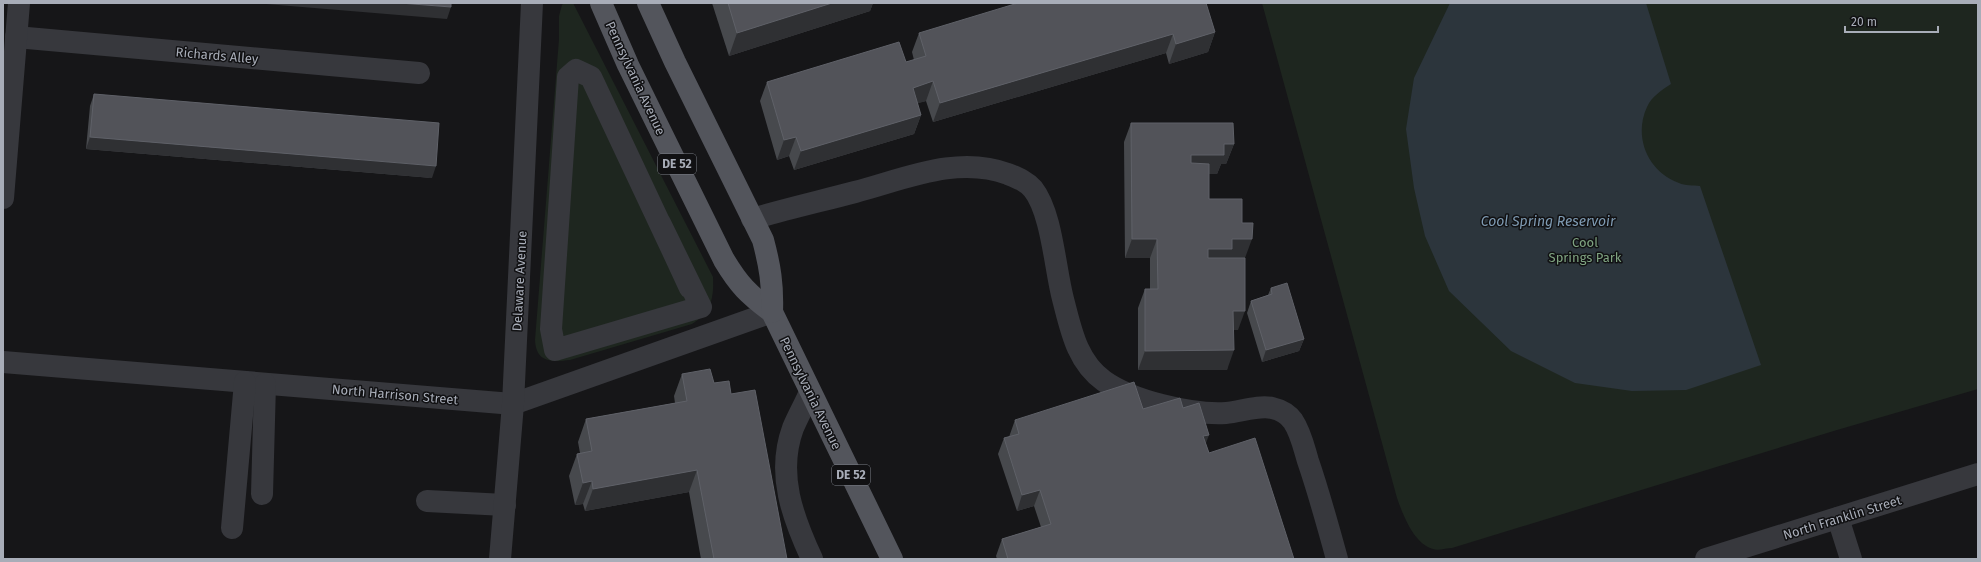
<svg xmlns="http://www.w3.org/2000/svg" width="1981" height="562" font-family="'Fira Sans',sans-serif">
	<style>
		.green { fill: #1e261f }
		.water { fill: #2c353c }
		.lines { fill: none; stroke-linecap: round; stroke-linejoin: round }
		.minor { stroke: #37383d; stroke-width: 22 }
		.major { stroke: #53555c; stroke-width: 22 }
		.wall { fill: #47494d }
		.shaded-wall { fill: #2f3033 }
		.building { fill: #525359; stroke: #5f6168 }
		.labels { text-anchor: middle; stroke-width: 3; stroke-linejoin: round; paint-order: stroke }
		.shield { fill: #111113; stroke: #7b7e86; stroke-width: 1 }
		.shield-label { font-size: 12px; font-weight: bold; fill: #a8adb8 }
		.street-label { font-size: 13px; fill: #a8adb8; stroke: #111113 }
		.park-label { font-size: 13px; fill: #7fa381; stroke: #111113 }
		.water-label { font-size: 14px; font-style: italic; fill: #7f9bb3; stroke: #111113 }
	</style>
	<rect width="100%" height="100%" fill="#161618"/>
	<g class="green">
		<path d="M564,3H573L713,277C714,299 711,312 692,324L570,360C552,362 536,363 535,340L559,39V16L562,5Z"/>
		<path d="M1262,3H1978V389L1837,430L1452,548C1447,548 1438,551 1433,549C1414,544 1403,515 1397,498Z"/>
	</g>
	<path class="water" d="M1450,3H1646L1671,84C1662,90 1652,96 1647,107C1633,137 1648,172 1679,183C1685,186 1693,185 1700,186L1761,365L1686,390L1632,391L1575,383L1511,351L1449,291L1425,236L1414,188L1406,129L1414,78Z"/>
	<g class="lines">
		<g class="minor">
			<polyline points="16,37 419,73"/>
			<polyline points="3,198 19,3"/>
			<path d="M752,219C786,209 821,201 855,192C905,179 957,155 1008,174C1018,178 1026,181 1033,189C1052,213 1055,269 1063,299C1071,330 1077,362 1104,381C1132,401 1191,415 1226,413C1240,412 1258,405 1272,408C1281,410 1288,414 1293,421C1301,433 1304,448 1308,461C1319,493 1328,526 1337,559"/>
			<polyline points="660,223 701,307 555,350 551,329 568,77 576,70 591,77 677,260 690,288"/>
			<polyline points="3,362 513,404 772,312"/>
			<path d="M810,392C805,404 798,416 793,428C776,474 793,518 812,559"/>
			<polyline points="262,494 265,384"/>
			<polyline points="427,501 505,505"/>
			<polyline points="1838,518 1851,559"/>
			<polyline points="232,528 245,382"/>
			<polyline points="500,559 513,404 532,3"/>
			<polyline points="1706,559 1978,474"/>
		</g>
		<g class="major">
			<path d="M601,3L628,65L724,260C739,285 748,294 772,312L892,559"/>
			<path d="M648,3L675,62L763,240C770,266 773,285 772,312"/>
		</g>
	</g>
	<g class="wall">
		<polygon points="712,3 873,3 870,11 729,56"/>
		<polygon points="1215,32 1208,52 1169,64 1166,53 933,122 926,101 917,103 921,115 914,134 794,170 789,156 777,160 760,101 767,82 906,62 914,60 912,52 919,33"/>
		<polygon points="94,94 432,178 86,149 90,106"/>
		<polygon points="1131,123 1234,144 1226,164 1221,164 1217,174 1209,174 1209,199 1242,223 1245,258 1228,258 1238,330 1233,330 1227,370 1138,370 1138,308 1145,289 1150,289 1150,258 1125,258 1124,142"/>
		<polygon points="1271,288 1304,339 1299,351 1262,362 1247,313 1251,301 1268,295"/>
		<polygon points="682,374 714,383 731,394 787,559 701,559 689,492 585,511 583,504 575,505 569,476 577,454 580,453 578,442 586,419 675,403 674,396"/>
		<polygon points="1183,408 1206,444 1209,453 1294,559 997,559 996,556 1002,539 1041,527 1034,506 1017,511 998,454 1004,438 1009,437 1015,420 1143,409"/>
	</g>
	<g class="shaded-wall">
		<polygon points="253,3 400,3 451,7 447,19"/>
		<polygon points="832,3 873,3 870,11 729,56 737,33"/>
		<polygon points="1215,32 1208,52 1169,64 1176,44"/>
		<polygon points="1173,34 1166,53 933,122 940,103"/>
		<polygon points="933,81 926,101 906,107 913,88"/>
		<polygon points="921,115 914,134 794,170 801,151"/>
		<polygon points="90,137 436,166 432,178 86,149"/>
		<polygon points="796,137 789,156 777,160 784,140"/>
		<polygon points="1224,144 1234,144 1226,164 1221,164 1217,174 1184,174 1191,155"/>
		<polygon points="1132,239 1157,239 1150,258 1125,258"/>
		<polygon points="1232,239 1252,239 1245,258 1228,258 1201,268 1208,249"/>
		<polygon points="1233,311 1245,311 1238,330 1226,330"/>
		<polygon points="1304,339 1299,351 1262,362 1266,350"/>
		<polygon points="1234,350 1227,370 1138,370 1145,351"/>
		<polygon points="1209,435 1203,451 1203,436"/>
		<polygon points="697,470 689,492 585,511 593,489"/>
		<polygon points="592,481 583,504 575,505 583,483"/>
		<polygon points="1040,490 1034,506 1017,511 1022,495"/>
	</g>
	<g class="building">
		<polygon points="400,3 451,3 451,7"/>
		<polygon points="728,3 832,3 737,33"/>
		<polygon points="1018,3 1206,3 1215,32 1176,44 1173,34 940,103 933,81 913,88 921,115 801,151 796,137 784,140 767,82 899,42 906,62 926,56 919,33"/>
		<polygon points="94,94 439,123 436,166 90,137"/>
		<polygon points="1131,123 1233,123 1234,144 1224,144 1224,155 1191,155 1191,163 1209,164 1209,199 1242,199 1242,223 1253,223 1252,239 1232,239 1232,249 1208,249 1208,258 1245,258 1245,311 1233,311 1234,350 1145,351 1145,289 1158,289 1157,239 1132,239"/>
		<polygon points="1287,283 1304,339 1266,350 1251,301 1272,294 1271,288"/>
		<polygon points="710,369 714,383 729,381 731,394 755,390 787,559 714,559 697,470 593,489 592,481 583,483 577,454 592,451 586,419 687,401 682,374"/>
		<polygon points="1134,382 1143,409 1180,398 1183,408 1199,403 1209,435 1203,436 1209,453 1255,438 1294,559 1008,559 1002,539 1051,524 1040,490 1022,495 1004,438 1019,434 1015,420"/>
	</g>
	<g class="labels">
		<g class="shield">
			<rect x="658" y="154" width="38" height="20" rx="3"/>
			<rect x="832" y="465" width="38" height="20" rx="3"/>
		</g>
		<g class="shield-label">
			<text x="677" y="168">DE 52</text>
			<text x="851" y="479">DE 52</text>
		</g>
		<g class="street-label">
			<text transform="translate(217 55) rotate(5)" y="5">Richards Alley</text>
			<text transform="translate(636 78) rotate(65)" y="5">Pennsylvania Avenue</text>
			<text transform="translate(519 281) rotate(-87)" y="5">Delaware Avenue</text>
			<text transform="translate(811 393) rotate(64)" y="5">Pennsylvania Avenue</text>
			<text transform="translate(395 394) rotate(5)" y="5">North Harrison Street</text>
			<text transform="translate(1842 517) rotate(-17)" y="5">North Franklin Street</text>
		</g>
		<g class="park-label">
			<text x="1585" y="247">Cool<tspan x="1585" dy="15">Springs Park</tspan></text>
		</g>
		<g class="water-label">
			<text x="1548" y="226">Cool Spring Reservoir</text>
		</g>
	</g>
	<rect width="1981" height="562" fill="none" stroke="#a8adb8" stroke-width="8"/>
	<path d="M1845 26v6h93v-6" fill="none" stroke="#a8adb8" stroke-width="2"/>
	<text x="1851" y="26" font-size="12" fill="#a8adb8" stroke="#111113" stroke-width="3" paint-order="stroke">20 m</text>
</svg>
